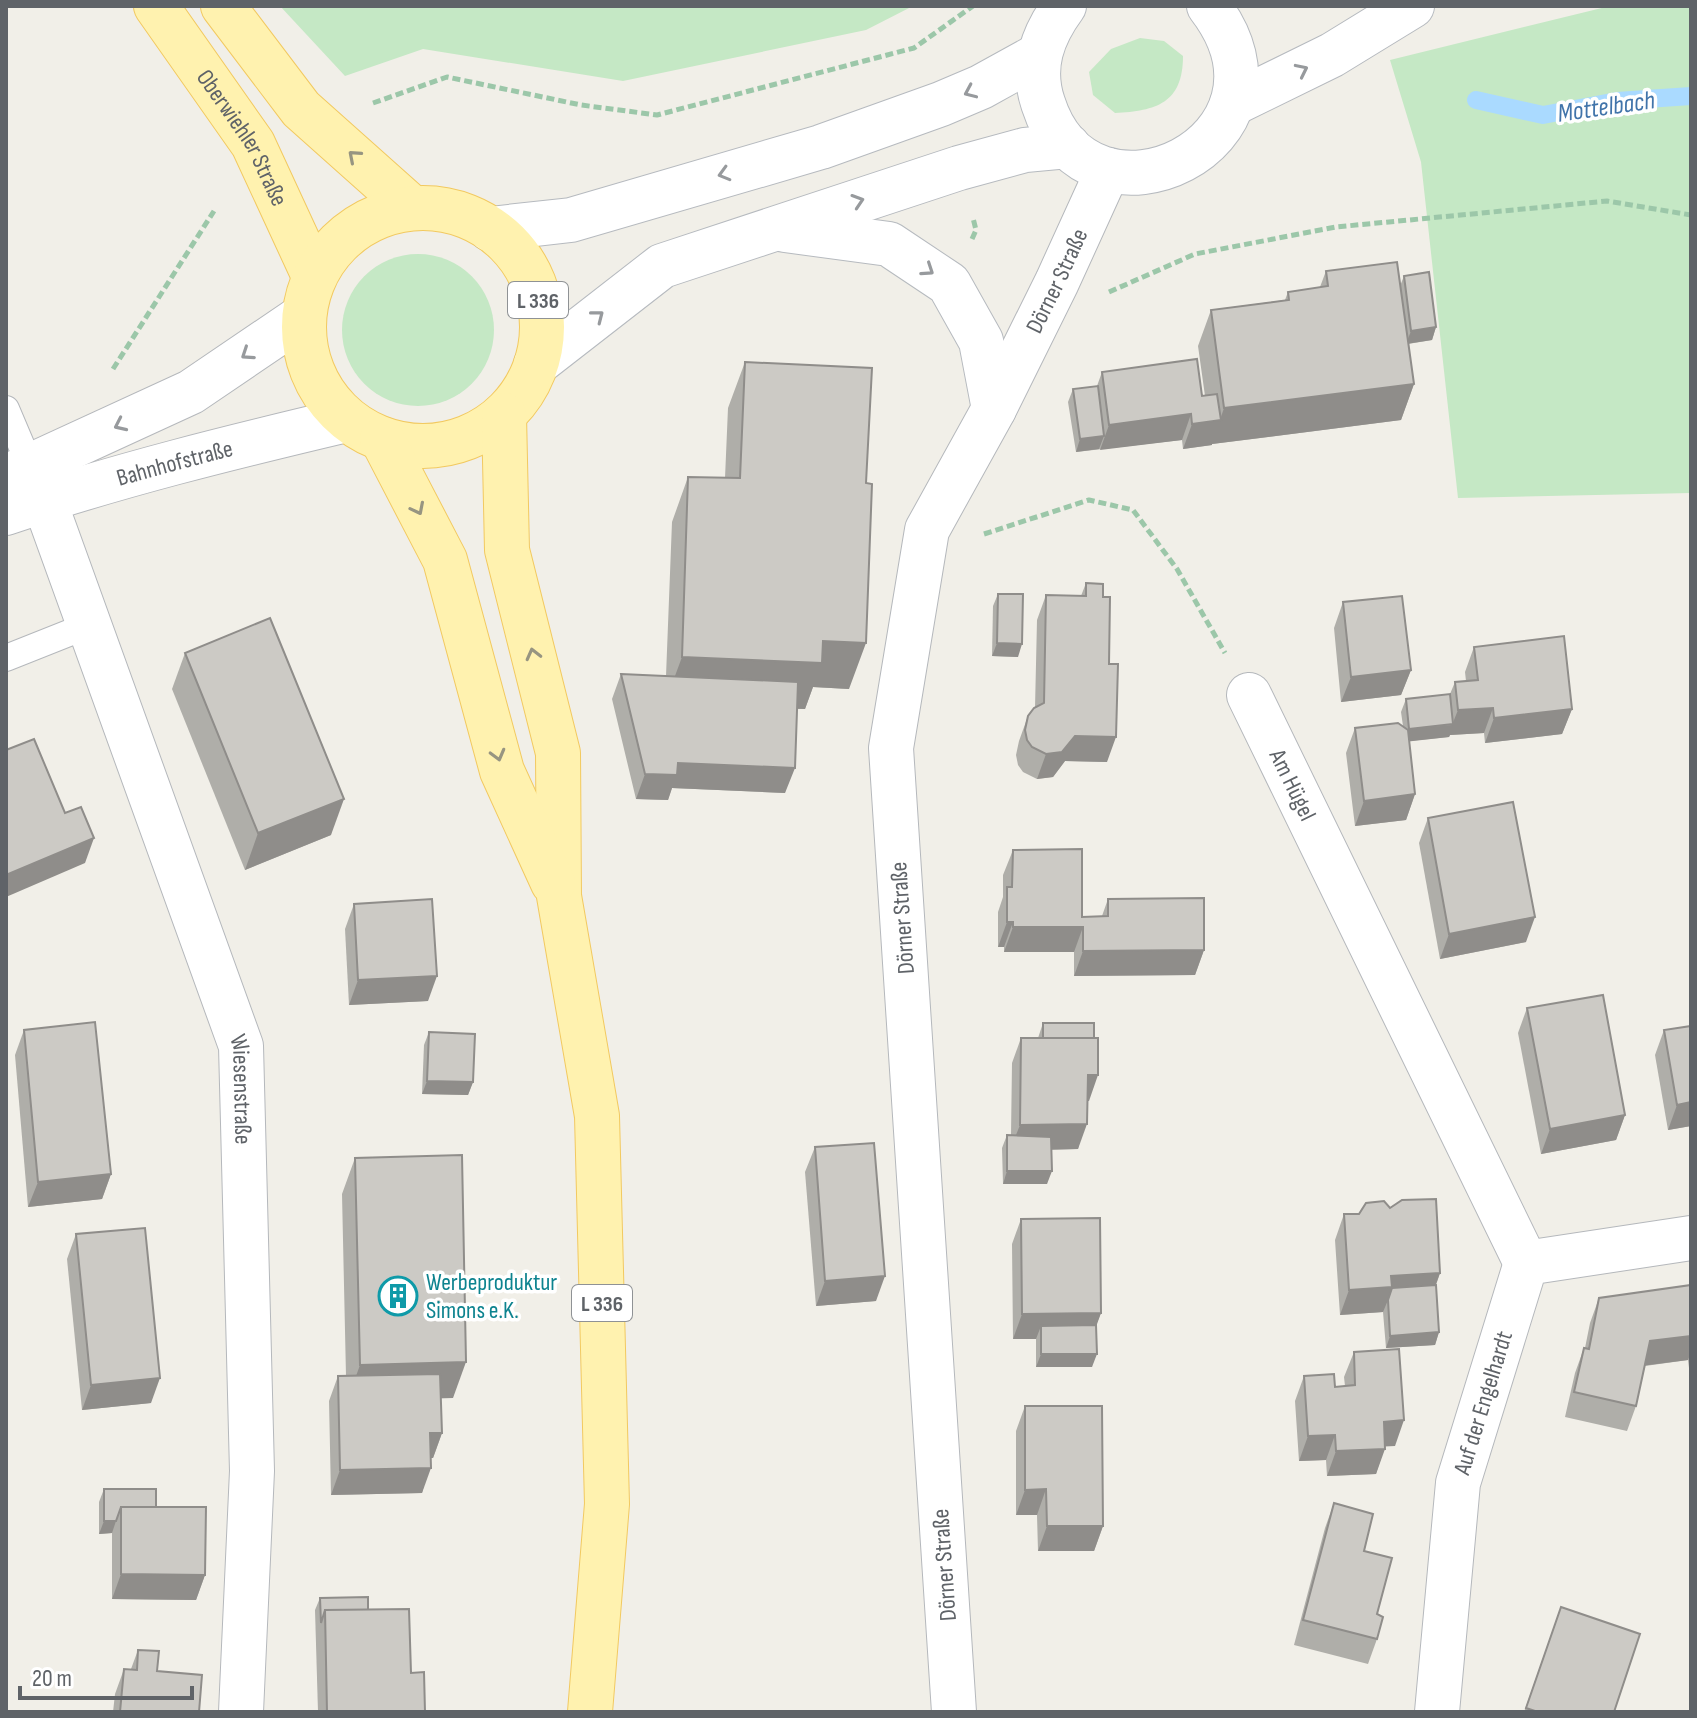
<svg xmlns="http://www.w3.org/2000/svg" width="1697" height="1718" font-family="'Sofia Sans Condensed',sans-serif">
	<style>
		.green { fill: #c5e8c5 }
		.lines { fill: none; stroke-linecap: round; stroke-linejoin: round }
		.stream { stroke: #aadaff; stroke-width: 18 }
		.service-casing { stroke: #b5b8bc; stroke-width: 28 }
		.minor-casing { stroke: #b5b8bc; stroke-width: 46 }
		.secondary-casing { stroke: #b6babf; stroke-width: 46 }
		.primary-casing { stroke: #f2c960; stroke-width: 46 }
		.path { stroke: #9cc7a9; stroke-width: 5; stroke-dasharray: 8 4; stroke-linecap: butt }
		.service { stroke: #fff; stroke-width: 26 }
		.minor { stroke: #fff; stroke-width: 44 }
		.secondary { stroke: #fff; stroke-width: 44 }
		.primary { stroke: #fff2af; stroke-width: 44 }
		.wall { fill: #afaea9 }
		.shaded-wall { fill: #8f8d8a }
		.building { fill: #cccac5; stroke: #8f8d8a; stroke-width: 2 }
		.oneway { stroke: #979a9d }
		.oneway2 { stroke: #979581 }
		.labels { text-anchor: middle; stroke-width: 7; stroke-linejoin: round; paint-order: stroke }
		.shield { fill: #fff; stroke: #8f9295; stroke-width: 2 }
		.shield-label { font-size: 22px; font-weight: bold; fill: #5f6368 }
		.street-label { font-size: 24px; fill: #5f6368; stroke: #fff }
		.culture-label { font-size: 24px; fill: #0d838f; stroke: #fff; text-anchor: start }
		.water-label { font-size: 26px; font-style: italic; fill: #4174aa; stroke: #fff }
	</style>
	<rect width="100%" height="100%" fill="#f1efe8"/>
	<g class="green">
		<polygon points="280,6 913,6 866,30 623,81 423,49 345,76"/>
		<polygon points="1610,6 1691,6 1691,493 1458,498 1421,162 1390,60"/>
		<path d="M1140,38L1164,41L1183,56C1183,103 1156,111 1115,113L1093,95L1089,72L1111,49Z"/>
		<circle cx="418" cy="330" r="76"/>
	</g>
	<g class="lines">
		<polyline class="stream" points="1476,100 1543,115 1617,101 1691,96"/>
		<defs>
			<g id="service">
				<polyline points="6,409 31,468"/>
				<polyline points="6,658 89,625"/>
			</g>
			<g id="minor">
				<polyline points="6,477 191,392 303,316"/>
				<path id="s1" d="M44,500L241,1046L252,1471L241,1712"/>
				<path id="s2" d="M6,513C118,475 232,447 346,420"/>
				<path id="s3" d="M1249,695L1526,1263"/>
				<path id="s4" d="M954,1712L891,748L927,530L994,409L1057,282L1108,170"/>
				<path id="s5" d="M1437,1712L1458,1483L1526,1263L1691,1238"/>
			</g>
			<g id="secondary">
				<path d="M1064,6C1042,36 1031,67 1043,103C1089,249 1313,141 1209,6"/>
				<polyline points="1232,104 1332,55 1412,6"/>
				<polyline points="490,229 571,220 821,147 941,104 981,87 1039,55"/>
				<polyline points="785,230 889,244 949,284 981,341 994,409"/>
				<polyline points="536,364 662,266 959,168 1025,150 1068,146"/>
			</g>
			<g id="primary">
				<path id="s6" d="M156,6L253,144L314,276"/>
				<polyline points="223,6 301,109 412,208"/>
				<circle cx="423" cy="327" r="119"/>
				<polyline points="504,415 507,550 558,753 559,896 597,1116 607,1504 590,1712"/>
				<polyline points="382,439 445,560 502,771 553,883"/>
			</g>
		</defs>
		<use href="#service" class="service-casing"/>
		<use href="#minor" class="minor-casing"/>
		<use href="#secondary" class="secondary-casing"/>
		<use href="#primary" class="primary-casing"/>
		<g class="path">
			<polyline points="373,103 447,77 581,105 657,115 914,48 973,6"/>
			<polyline points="972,239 976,230 973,218"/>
			<polyline points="1109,292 1195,254 1336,227 1607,201 1691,215"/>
			<polyline points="113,369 214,211"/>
			<polyline points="984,534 1089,500 1133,510 1177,569 1225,653"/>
		</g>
		<use href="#service" class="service"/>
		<use href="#minor" class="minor"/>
		<use href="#secondary" class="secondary"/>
		<use href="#primary" class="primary"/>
	</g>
	<g class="wall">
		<polygon points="1326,271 1400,286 1404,276 1436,327 1432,340 1408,344 1414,384 1401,420 1212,444 1212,445 1183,449 1182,440 1076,452 1068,402 1073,389 1097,386 1102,372 1205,396 1198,346 1211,310 1285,300 1288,292 1320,287"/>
		<polygon points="745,362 849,689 813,687 805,709 797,709 785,793 672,788 668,800 636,799 612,699 621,674 666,676 672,522 688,477 725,478 728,408"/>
		<polygon points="1086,583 1107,762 1065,761 1053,777 1037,779 1023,772 1018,765 1016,755 1019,741 1028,716 1035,708 1037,620 1046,595 1081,596"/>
		<polygon points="998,594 1018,657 992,656 993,606"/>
		<polygon points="1343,602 1411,670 1401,695 1341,702 1334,628"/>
		<polygon points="1474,647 1572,709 1562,734 1485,743 1484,733 1450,735 1449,737 1409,741 1415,794 1406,820 1355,826 1346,753 1355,728 1403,726 1401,712 1406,699 1450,694 1455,682 1466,681 1465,672"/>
		<polygon points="185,653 331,835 245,870 172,689"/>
		<polygon points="1428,818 1526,942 1440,959 1419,843"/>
		<polygon points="1013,850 1082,917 1102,916 1108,899 1204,950 1195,975 1074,976 1074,952 1004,952 1004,947 998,947 998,912 1003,897 1003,875"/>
		<polygon points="354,904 428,1001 349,1005 345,929"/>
		<polygon points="1527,1008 1625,1115 1616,1140 1541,1154 1518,1033"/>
		<polygon points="1043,1023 1089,1101 1087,1101 1078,1149 1051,1150 1047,1184 1003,1184 1002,1148 1007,1135 1011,1135 1012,1063 1021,1038 1038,1038"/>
		<polygon points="1691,1026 1691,1126 1668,1130 1655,1055 1664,1030"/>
		<polygon points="24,1030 111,1174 102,1199 28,1207 15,1055"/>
		<polygon points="429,1032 473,1082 468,1095 422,1094 424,1045"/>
		<polygon points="815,1147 876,1301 816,1306 805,1172"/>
		<polygon points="355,1158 453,1398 441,1398 442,1433 433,1458 431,1458 422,1493 331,1495 329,1401 338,1376 346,1376 342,1194"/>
		<polygon points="1344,1214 1440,1273 1436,1285 1439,1332 1435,1345 1386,1348 1383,1312 1340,1315 1335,1240"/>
		<polygon points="1021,1219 1101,1313 1096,1325 1092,1367 1036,1367 1036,1339 1013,1339 1012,1244"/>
		<polygon points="76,1234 151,1403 82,1410 67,1259"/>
		<polygon points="1691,1285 1691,1376 1690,1376 1688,1360 1645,1366 1636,1406 1627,1431 1565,1417 1575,1373 1584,1348 1585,1348 1590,1323 1599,1298"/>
		<polygon points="1354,1352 1395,1446 1385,1446 1376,1474 1327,1476 1326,1460 1299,1461 1295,1401 1304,1376 1335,1387 1345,1386 1344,1377"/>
		<polygon points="1025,1406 1103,1526 1094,1551 1038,1551 1037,1515 1016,1515 1016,1431"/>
		<polygon points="104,1489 156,1507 205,1575 196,1600 112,1599 112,1533 99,1534 99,1502"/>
		<polygon points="1334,1503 1364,1551 1377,1639 1368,1664 1294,1645 1325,1528"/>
		<polygon points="320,1598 368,1610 411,1673 425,1712 318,1712 315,1610"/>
		<polygon points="1561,1607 1614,1712 1524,1712"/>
		<polygon points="138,1650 157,1671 199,1712 113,1712 115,1694 124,1669 131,1669"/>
	</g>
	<g class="shaded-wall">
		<polygon points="1436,327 1432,340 1406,344 1411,331"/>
		<polygon points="1414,384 1401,420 1212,444 1212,445 1183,449 1192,424 1220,420 1224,408"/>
		<polygon points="1191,414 1182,440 1100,450 1109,425"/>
		<polygon points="1104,436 1099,449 1076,452 1080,439"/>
		<polygon points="823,641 866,643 849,689 813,687 805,709 665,703 682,657"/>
		<polygon points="997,643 1022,644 1018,657 992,656"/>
		<polygon points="1411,670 1401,695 1341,702 1351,677"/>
		<polygon points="1493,708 1484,733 1450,735 1449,737 1404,742 1409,729 1452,725 1458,710"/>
		<polygon points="1572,709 1562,734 1485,743 1494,718"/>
		<polygon points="1075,736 1116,737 1107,762 1065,761 1053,777 1037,779 1046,754"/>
		<polygon points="678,763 795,768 785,793 672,788 668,800 636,799 645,774"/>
		<polygon points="1415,794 1406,820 1355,826 1364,801"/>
		<polygon points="344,799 331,835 245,870 258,833"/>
		<polygon points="94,838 85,863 6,897 6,875"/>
		<polygon points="1535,917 1526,942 1440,959 1449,934"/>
		<polygon points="1007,922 1013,922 1004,947 998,947"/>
		<polygon points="1013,927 1083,927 1074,952 1004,952"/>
		<polygon points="1204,950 1195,975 1074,976 1083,951"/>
		<polygon points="437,976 428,1001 349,1005 358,980"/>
		<polygon points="1088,1075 1098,1075 1089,1101 1078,1100"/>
		<polygon points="427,1081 473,1082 468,1095 422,1094"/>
		<polygon points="1691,1102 1691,1126 1668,1130 1677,1105"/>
		<polygon points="1625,1115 1616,1140 1541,1154 1550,1129"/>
		<polygon points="1087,1124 1078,1149 1010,1150 1020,1125"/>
		<polygon points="1007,1171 1052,1171 1047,1184 1003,1184"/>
		<polygon points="111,1174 102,1199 28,1207 38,1182"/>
		<polygon points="1440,1273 1431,1298 1388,1300 1383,1312 1340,1315 1349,1290 1391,1276"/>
		<polygon points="885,1276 876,1301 816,1306 825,1281"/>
		<polygon points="1101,1313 1092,1338 1041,1326 1036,1339 1013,1339 1022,1314"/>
		<polygon points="1439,1332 1435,1345 1386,1348 1390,1336"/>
		<polygon points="1691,1336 1691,1352 1688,1360 1641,1366 1650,1341"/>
		<polygon points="1041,1354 1097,1354 1092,1367 1036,1367"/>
		<polygon points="466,1362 453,1398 347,1401 360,1365"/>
		<polygon points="160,1378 151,1403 82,1410 91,1385"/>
		<polygon points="1404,1420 1395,1446 1374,1447 1384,1422"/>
		<polygon points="430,1433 442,1433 433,1458 421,1458"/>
		<polygon points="1335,1435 1326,1460 1299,1461 1308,1436"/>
		<polygon points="1385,1449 1376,1474 1327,1476 1336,1451"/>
		<polygon points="431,1468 422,1493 331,1495 340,1470"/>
		<polygon points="1046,1489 1037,1515 1016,1515 1025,1490"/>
		<polygon points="104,1521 116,1521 112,1533 99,1534"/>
		<polygon points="1047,1526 1103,1526 1094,1551 1038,1551"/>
		<polygon points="121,1574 205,1575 196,1600 112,1599"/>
	</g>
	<g class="building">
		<polygon points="1397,262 1414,384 1224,408 1211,310 1289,300 1288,292 1328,286 1326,271"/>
		<polygon points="1429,272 1436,327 1411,331 1404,276"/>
		<polygon points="1197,359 1202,396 1217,394 1221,420 1192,424 1191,414 1109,425 1102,372"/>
		<polygon points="745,362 872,368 866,483 872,484 866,643 823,641 822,663 682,657 688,477 740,478"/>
		<polygon points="1098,386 1104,436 1080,439 1073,389"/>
		<polygon points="1086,583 1103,584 1103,597 1110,597 1109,664 1118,664 1116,737 1075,736 1062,752 1046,754 1032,747 1027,740 1025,730 1028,716 1034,708 1044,703 1046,595 1086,596"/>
		<polygon points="998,594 1023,594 1022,644 997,643"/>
		<polygon points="1402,596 1411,670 1351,677 1343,602"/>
		<polygon points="270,618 344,799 258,833 185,653"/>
		<polygon points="1564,636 1572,709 1494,718 1493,708 1458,710 1455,682 1478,680 1474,647"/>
		<polygon points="621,674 798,682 795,768 678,763 677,775 645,774"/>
		<polygon points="1450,694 1453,724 1409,729 1406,699"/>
		<polygon points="1398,723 1408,730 1415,794 1364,801 1355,728"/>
		<polygon points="34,739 65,813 81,807 94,838 6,875 6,750"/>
		<polygon points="1513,802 1535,917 1449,934 1428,818"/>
		<polygon points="1082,849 1082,917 1108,916 1108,899 1204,898 1204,950 1083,951 1083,927 1013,927 1013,922 1007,922 1007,887 1012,887 1013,850"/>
		<polygon points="432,899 437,976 358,980 354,904"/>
		<polygon points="1603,995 1625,1115 1550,1129 1527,1008"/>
		<polygon points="95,1022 111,1174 38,1182 24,1030"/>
		<rect x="1043" y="1023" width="51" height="15"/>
		<polygon points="1691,1026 1691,1102 1677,1105 1664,1030"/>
		<polygon points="429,1032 475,1034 473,1082 427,1081"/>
		<polygon points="1021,1038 1098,1038 1098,1075 1088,1075 1087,1124 1020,1125"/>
		<polygon points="1007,1135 1051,1137 1052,1171 1007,1171"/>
		<polygon points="874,1143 885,1276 825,1281 815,1147"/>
		<polygon points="462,1155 466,1362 360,1365 355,1158"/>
		<polygon points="1436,1199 1440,1273 1391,1276 1392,1287 1349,1290 1344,1214 1359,1214 1366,1203 1384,1201 1390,1208 1402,1200"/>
		<polygon points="1100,1218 1101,1313 1022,1314 1021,1219"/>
		<polygon points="145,1228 160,1378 91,1385 76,1234"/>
		<polygon points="1436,1285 1439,1332 1390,1336 1388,1300 1392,1288"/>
		<polygon points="1691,1285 1691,1336 1650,1341 1636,1406 1574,1392 1584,1348 1589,1349 1599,1298"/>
		<polygon points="1096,1325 1097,1354 1041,1354 1041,1326"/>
		<polygon points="1399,1349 1404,1420 1384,1422 1385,1449 1336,1451 1335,1435 1308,1436 1304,1376 1334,1374 1335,1387 1355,1385 1354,1352"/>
		<polygon points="440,1374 442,1433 430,1433 431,1468 340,1470 338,1376"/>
		<polygon points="1025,1406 1102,1406 1103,1526 1047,1526 1046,1489 1025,1490"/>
		<polygon points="104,1489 156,1489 156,1507 121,1507 116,1521 104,1521"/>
		<polygon points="1334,1503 1373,1514 1364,1551 1392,1558 1377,1614 1383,1617 1377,1639 1303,1620"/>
		<polygon points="121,1507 206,1507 205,1575 121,1574"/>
		<polygon points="368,1597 368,1610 325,1610 321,1623 320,1598"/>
		<polygon points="1561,1607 1640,1634 1614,1712 1538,1712 1526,1708"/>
		<polygon points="409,1609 411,1673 424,1672 425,1712 327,1712 325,1610"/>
		<polygon points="138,1650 159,1651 157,1671 202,1675 199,1712 120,1712 124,1669 137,1670"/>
	</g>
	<defs><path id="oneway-chevron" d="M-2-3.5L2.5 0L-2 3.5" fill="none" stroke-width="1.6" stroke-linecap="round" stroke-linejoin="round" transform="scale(2)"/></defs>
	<g class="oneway">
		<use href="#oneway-chevron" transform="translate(1302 70) rotate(-26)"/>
		<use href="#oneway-chevron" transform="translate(970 92) rotate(156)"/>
		<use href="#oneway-chevron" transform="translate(724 174) rotate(164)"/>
		<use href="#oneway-chevron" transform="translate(858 201) rotate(-18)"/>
		<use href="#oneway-chevron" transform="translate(928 270) rotate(34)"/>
		<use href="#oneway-chevron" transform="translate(598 316) rotate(-38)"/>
		<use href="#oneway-chevron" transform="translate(247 354) rotate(146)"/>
		<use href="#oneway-chevron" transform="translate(120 425) rotate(155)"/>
	</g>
	<g class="oneway2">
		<use href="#oneway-chevron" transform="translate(354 156) rotate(-139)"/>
		<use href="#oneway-chevron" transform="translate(418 509) rotate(63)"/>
		<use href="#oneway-chevron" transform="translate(533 654) rotate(-104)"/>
		<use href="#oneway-chevron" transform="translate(498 755) rotate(75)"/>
	</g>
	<defs>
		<symbol id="building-ring" viewBox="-11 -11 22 22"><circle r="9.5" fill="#fff" stroke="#0f9aa8" stroke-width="1.5"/><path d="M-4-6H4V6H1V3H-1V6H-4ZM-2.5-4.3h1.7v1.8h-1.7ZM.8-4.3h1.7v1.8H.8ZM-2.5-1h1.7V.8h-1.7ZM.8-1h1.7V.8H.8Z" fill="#0f9aa8"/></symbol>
	</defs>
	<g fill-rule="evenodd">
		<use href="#building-ring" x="376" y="1274" width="44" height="44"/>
	</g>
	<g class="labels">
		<g class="shield">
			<rect x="508" y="282" width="60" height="36" rx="6"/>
			<rect x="572" y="1285" width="60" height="36" rx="6"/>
		</g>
		<g class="shield-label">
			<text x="538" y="308">L 336</text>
			<text x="602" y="1311">L 336</text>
		</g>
		<g class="street-label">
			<text dy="8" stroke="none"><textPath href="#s6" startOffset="158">Oberwiehler Straße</textPath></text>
			<text dy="8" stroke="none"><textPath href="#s4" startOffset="1468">Dörner Straße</textPath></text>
			<text dy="8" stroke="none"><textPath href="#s2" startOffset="176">Bahnhofstraße</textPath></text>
			<text dy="8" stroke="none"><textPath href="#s3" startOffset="100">Am Hügel</textPath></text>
			<text transform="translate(902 918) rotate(-94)" y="8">Dörner Straße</text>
			<text dy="8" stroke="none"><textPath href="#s1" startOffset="624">Wiesenstraße</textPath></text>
			<text dy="8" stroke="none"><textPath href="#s5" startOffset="314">Auf der Engelhardt</textPath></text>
			<text transform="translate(944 1565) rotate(-94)" y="8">Dörner Straße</text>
		</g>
		<g class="culture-label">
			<text x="426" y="1290">Werbeproduktur<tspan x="426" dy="28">Simons e.K.</tspan></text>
		</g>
		<g class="water-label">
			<text transform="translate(1606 106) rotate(-8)" y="9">Mottelbach</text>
		</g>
	</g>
	<rect width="1697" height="1718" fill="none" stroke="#5f6368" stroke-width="16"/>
	<path d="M20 1686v12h172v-12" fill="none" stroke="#5f6368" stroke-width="4"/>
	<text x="32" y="1686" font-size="24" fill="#5f6368" stroke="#ffffff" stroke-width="6" paint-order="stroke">20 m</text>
</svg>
